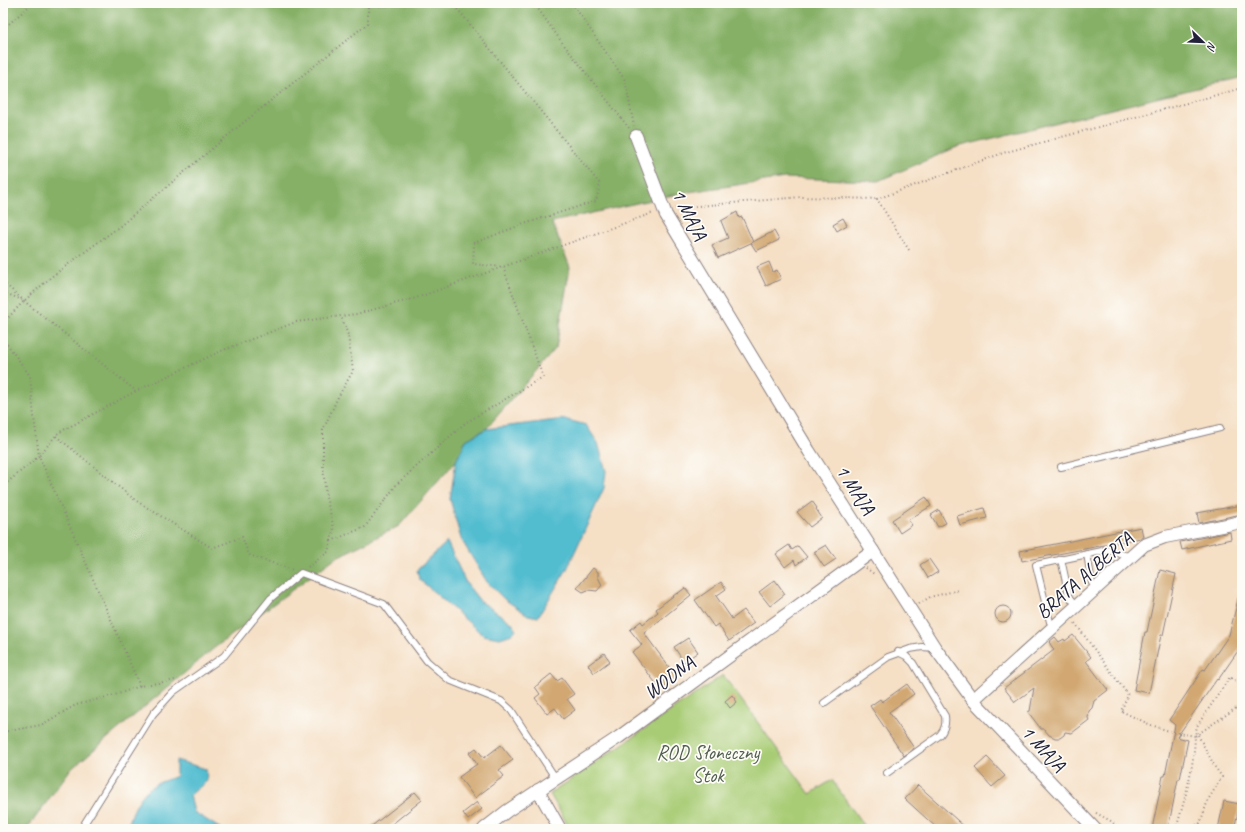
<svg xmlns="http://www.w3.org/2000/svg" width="1245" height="832" font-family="Caveat,sans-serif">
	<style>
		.green { fill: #a8cc75; stroke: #657758 }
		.forest { fill: #86b066; stroke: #546950 }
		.water { fill: #53bdd0; stroke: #3a7086 }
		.building { fill: #d2a771 }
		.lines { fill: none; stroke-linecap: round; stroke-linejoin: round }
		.lane-casing { stroke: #8c8080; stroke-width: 8 }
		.street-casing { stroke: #8c8080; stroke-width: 14 }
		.path { stroke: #8c8080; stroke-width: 2; stroke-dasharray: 1 3; stroke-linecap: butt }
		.lane { stroke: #fff; stroke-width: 6 }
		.street { stroke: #fff; stroke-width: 12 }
		.labels { text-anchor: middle; stroke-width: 3.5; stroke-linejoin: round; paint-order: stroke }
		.street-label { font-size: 20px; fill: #22223b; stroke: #fdfcf7 }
		.park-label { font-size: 20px; fill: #515e4f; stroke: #fdfcf7 }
	</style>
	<rect width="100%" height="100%" fill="#fdfcf7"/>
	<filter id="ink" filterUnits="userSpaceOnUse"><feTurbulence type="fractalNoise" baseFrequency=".025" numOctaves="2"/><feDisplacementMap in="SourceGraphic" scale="8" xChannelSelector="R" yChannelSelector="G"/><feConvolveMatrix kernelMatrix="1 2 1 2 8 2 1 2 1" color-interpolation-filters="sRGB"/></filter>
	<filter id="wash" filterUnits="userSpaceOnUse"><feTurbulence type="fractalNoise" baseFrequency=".012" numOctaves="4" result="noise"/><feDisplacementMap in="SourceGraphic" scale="16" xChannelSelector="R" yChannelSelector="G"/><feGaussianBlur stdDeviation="0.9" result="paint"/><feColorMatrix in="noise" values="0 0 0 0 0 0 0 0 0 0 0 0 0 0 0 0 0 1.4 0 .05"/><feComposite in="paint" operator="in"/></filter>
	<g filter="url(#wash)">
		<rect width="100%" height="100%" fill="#f5dfc5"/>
		<polygon class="green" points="723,675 810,794 832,780 866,829 570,829 550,794"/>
		<polygon class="forest" points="3,3 1242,3 1242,77 957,147 878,181 785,178 682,193 552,222 570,267 556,348 486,429 466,440 456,461 399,526 335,558 213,649 70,770 27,829 3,829"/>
		<g class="water">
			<polygon points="564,419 586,425 598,443 606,471 604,488 567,569 538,617 528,615 504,599 487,582 461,539 450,499 456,461 466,440 486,429"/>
			<polygon points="447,542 466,583 480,601 511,622 516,629 512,634 500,638 483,635 419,579 417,570"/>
			<path d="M176,760L206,769L207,781L190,795L194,812L221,829H127C132,812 139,793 156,784C162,781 170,779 176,776Z"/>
		</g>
		<g id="blocks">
			<g class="building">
				<polygon points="737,212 739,218 742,217 753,242 718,258 712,245 728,238 721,221"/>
				<polygon points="843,218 847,225 837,231 833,224"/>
				<polygon points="774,231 779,240 756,251 751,243"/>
				<polygon points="769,262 773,272 777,270 781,279 766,286 757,267"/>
				<polygon points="926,497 931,506 908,520 912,525 900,533 892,520"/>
				<polygon points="812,501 817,508 816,509 822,518 810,527 797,512"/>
				<polygon points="1242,505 1242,514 1199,523 1197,513"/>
				<polygon points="984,508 987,518 960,525 957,516"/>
				<polygon points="939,510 946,523 938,527 931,515"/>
				<polygon points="1141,527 1143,537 1141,538 1022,561 1020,551"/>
				<polygon points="1230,532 1231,539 1182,550 1180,542"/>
				<polygon points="789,545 792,550 798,546 807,557 796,565 794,560 785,567 776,554"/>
				<polygon points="826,545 836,559 824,567 814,552"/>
				<polygon points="929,559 938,572 928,578 920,565"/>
				<polygon points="593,568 598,572 598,577 602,585 597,591 588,590 583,592 577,588"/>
				<polygon points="1160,570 1176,574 1163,635 1161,635 1149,693 1134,690 1145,632 1147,632"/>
				<polygon points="775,580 785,594 770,606 759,592"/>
				<polygon points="721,582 726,589 716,596 732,619 744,610 754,623 729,641 718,624 714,627 695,600"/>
				<polygon points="685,588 691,595 644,633 677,678 661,690 632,652 642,645 630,630 641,621 643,624 658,612 656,609 677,593 677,594"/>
				<polygon points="1239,596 1242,596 1242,645 1218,680 1217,679 1177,737 1188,740 1180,779 1178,779 1168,829 1152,829 1163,776 1165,776 1175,725 1169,720 1203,669 1205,670 1229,635"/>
				<circle cx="1003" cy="614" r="8"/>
				<polygon points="1073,635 1091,657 1086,661 1108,690 1094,701 1092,708 1089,711 1088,718 1089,720 1072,733 1065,732 1064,735 1060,738 1055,738 1049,735 1044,729 1041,729 1028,712 1030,711 1034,688 1015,702 1004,688 1054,650 1049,642 1055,637 1059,642 1064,639 1065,641"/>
				<polygon points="688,638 698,652 684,662 674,647"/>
				<polygon points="604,653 610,661 594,673 588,665"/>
				<polygon points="551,674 557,681 562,678 574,694 567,699 575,710 563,719 555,708 547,714 535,698 540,694 535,687"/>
				<polygon points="907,684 914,694 889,712 914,748 904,756 870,706 880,699 882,702"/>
				<polygon points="732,695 737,702 730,708 725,701"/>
				<polygon points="501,745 513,760 499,770 504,776 475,798 459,777 477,764 469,753 476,748 484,758"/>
				<polygon points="987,757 1005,776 992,787 975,768"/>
				<polygon points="918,785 967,829 938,829 905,799"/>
				<polygon points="415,792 422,800 386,829 368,829"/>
				<polygon points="1224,801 1240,804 1234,829 1218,829"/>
				<polygon points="477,802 482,809 468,820 463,813"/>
			</g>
		</g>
	</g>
	<g filter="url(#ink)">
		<use href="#blocks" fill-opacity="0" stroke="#8c8080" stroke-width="1"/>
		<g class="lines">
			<defs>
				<g id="lane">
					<polyline points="1061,467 1220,428"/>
					<polyline points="1087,554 1092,583 1097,588"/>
					<polyline points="1061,559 1069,596 1077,606"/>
					<polyline points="1054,627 1050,622 1036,565 1107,550 1131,557"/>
					<polyline points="824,703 888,657 910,649 922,647 935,648"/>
					<path d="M887,773L940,735C945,729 946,724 945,716L913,663L906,656L898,652"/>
					<polyline points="81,829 153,714 173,692 224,656 271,598 301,573 384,604 427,661 449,680 501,701 511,710 556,779"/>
				</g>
				<g id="street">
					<polyline points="636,136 666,215 809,451 935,648 973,700 1095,829"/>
					<polyline points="973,700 1144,545 1165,537 1242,522"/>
					<polyline points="538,790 560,829"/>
					<polyline points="484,829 507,811 619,737 873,551"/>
				</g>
			</defs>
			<use href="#lane" class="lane-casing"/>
			<use href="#street" class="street-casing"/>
			<g class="path">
				<polyline points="534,3 561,41 629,128"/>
				<polyline points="572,3 625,80 634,126"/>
				<polyline points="3,29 33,3"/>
				<polyline points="675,208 801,197 877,199"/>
				<polyline points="909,250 877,199 1003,153 1242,88"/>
				<polyline points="3,282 24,301 136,391"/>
				<polyline points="3,292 22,300"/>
				<polyline points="3,323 24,301 51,277 120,226 233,131 368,23 368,5 367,3"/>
				<polyline points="3,337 7,344 30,376 34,417 39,456 3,486"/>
				<polyline points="56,436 135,500 212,548 242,537 249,555 293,570"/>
				<polyline points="331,541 365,527 397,484 465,423 543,377 503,267 473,264 474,243 521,225 596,201 600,184 460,12 451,3"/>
				<polyline points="308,567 328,552 334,528 326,497 323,466 323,430 338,397 353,371 348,335 341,316"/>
				<polyline points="866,568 874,574"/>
				<polyline points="919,604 930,597 959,590"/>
				<path d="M1075,623L1128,695L1121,711L1151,725L1172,732L1195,736C1194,767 1185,799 1176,829"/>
				<polyline points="1242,685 1230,677 1197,726 1195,736 1242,704"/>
				<polyline points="140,686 39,456 58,433 136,391 221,351 296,322 356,314 416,298 653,213"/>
				<polyline points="3,732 41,725 76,705 118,694 140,686 175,680"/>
				<polyline points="1198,735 1215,767 1222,777 1208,800 1198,829"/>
				<polyline points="1096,813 1111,821 1119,829"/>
				<polyline points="1189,829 1200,823"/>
			</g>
			<use href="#lane" class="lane"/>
			<use href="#street" class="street"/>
		</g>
	</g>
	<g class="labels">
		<g class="street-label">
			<text transform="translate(690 214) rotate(63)" y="7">1 MAJA</text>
			<text transform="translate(856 489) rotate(57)" y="7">1 MAJA</text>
			<text transform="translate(1084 575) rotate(-41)" y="7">BRATA ALBERTA</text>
			<text transform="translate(669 677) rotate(-37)" y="7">WODNA</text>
			<text transform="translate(1044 748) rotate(47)" y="7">1 MAJA</text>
		</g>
		<g class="park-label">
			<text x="708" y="759">ROD Słoneczny<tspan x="708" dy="23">Stok</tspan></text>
		</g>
	</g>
	<rect width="1245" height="832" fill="none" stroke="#fdfcf7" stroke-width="16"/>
	<g transform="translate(1203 42) rotate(113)" stroke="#fdfcf7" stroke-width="3" paint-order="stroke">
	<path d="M0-3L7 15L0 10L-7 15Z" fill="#22223b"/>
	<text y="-6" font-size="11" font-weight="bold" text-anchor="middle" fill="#22223b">N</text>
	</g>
</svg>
